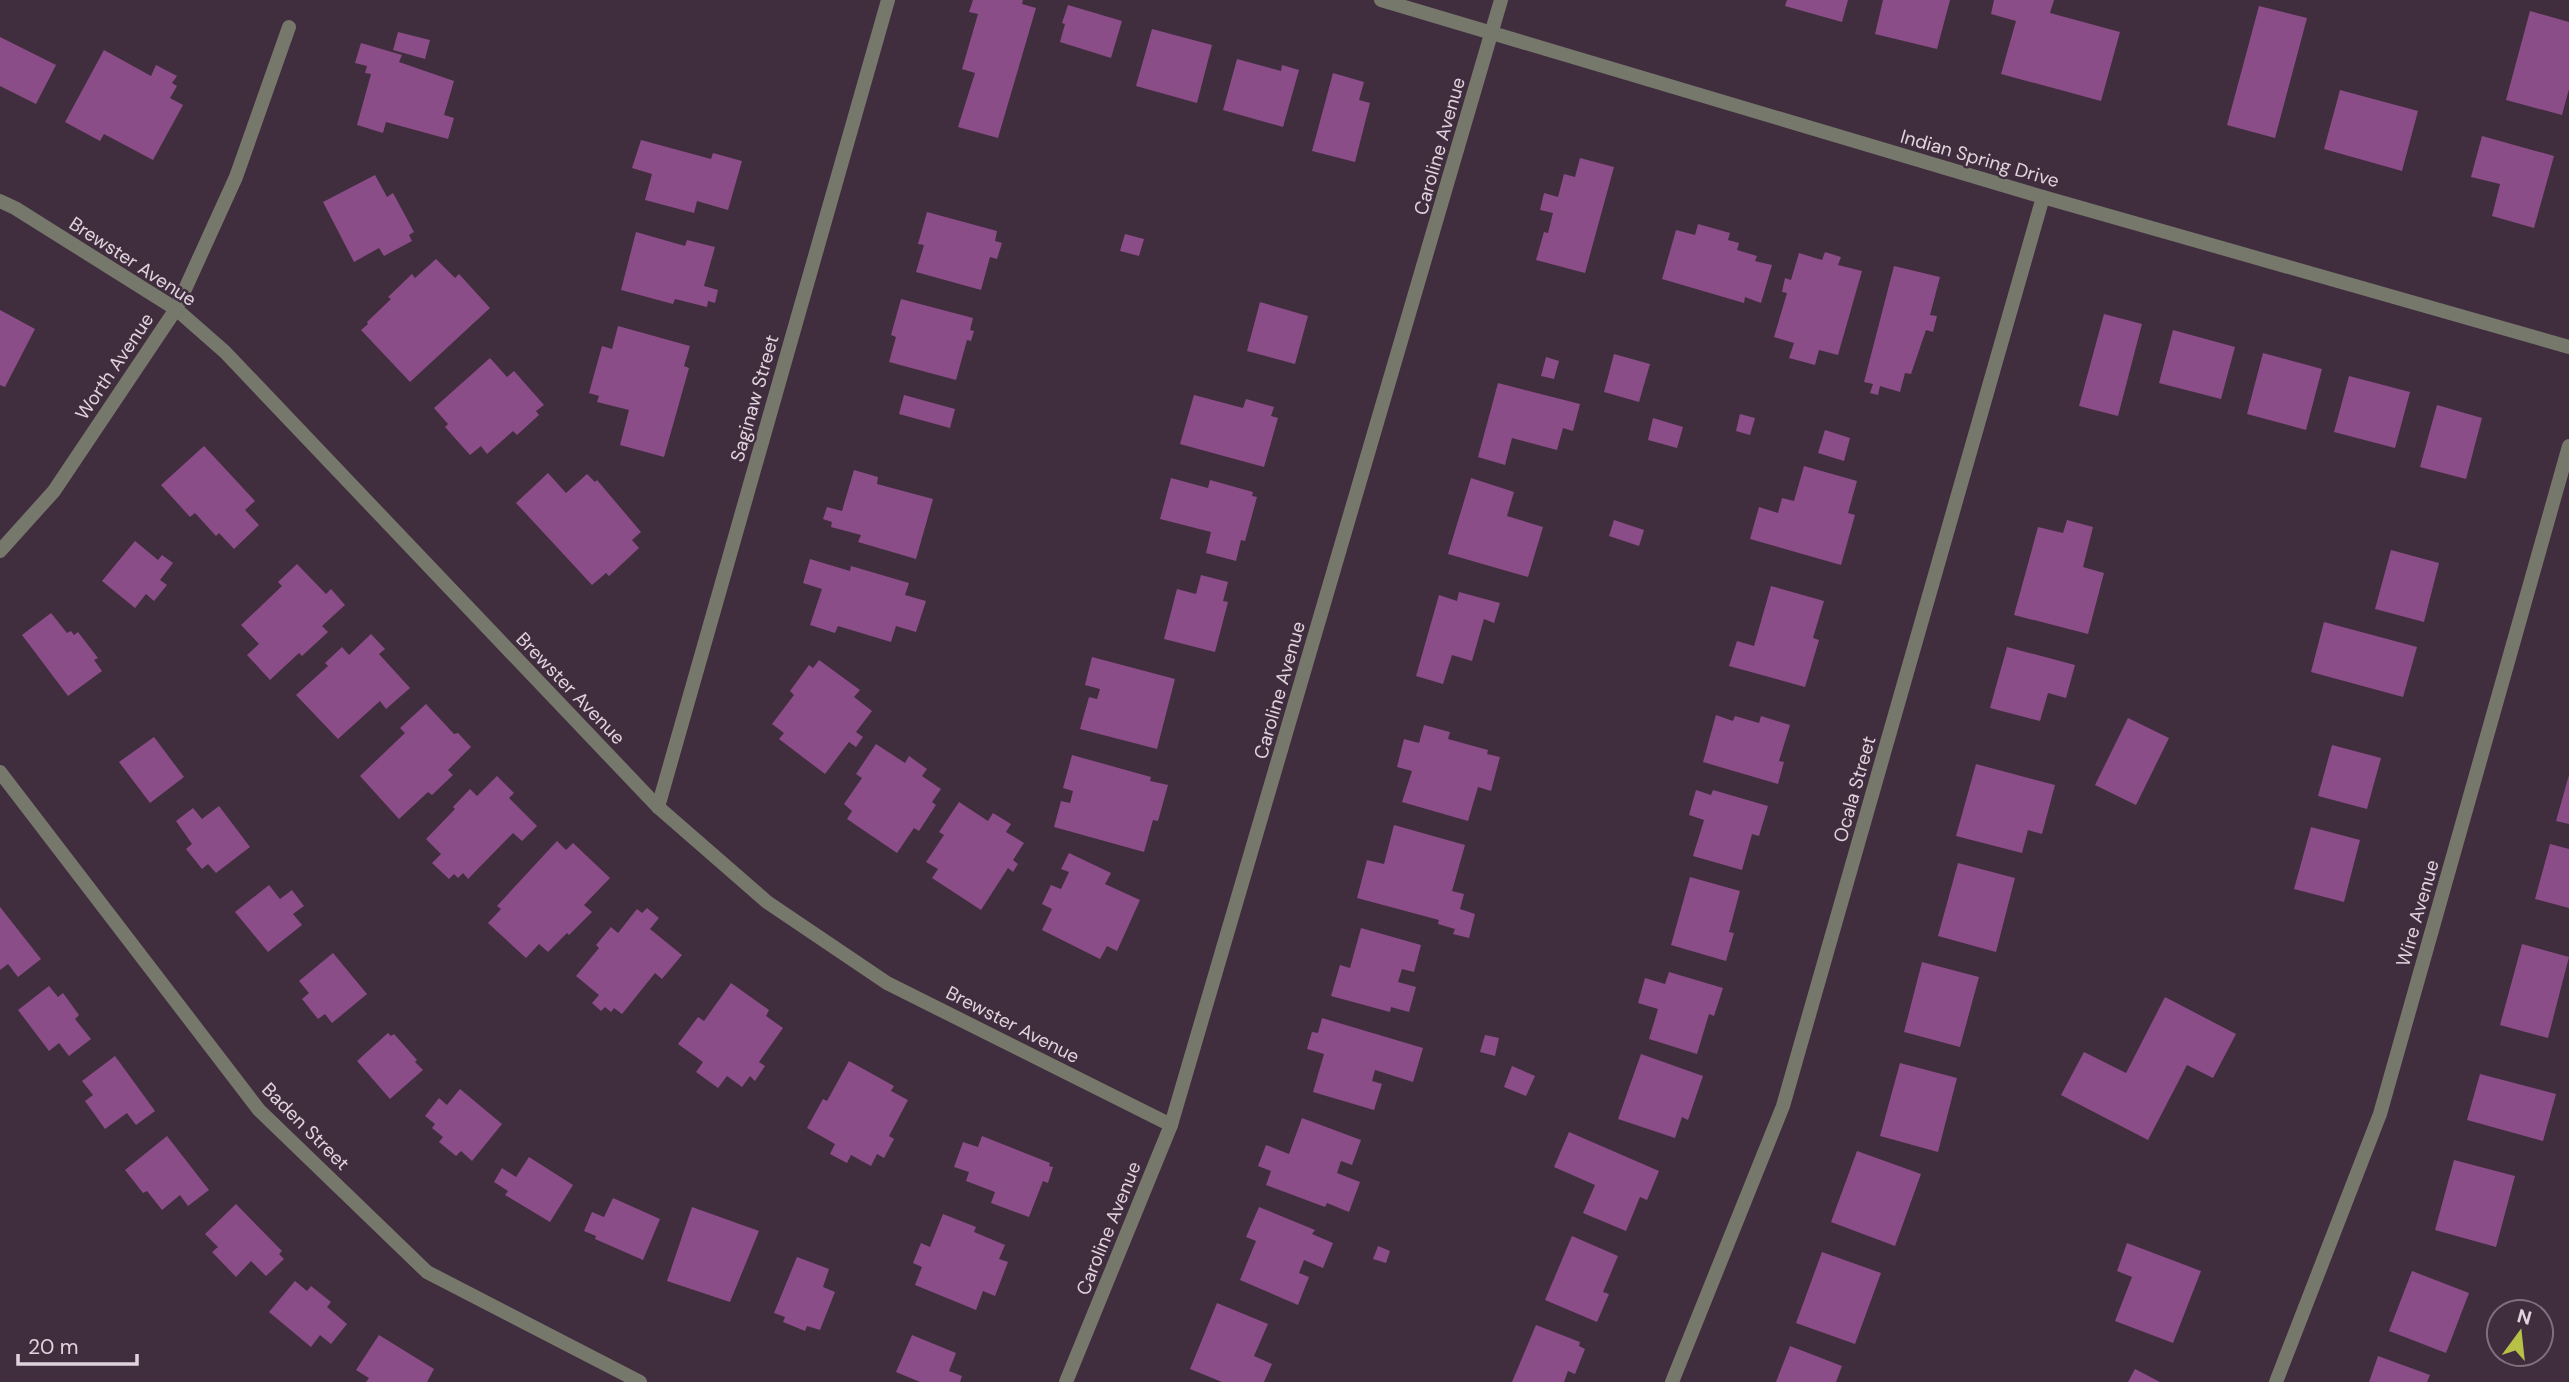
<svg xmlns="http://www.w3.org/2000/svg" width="2569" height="1382" font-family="'DM Sans',sans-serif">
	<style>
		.building { fill: #8b4d87 }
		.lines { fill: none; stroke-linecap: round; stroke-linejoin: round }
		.minor { stroke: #76786c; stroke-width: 14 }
		.labels { text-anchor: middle; stroke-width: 5; stroke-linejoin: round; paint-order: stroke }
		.street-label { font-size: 19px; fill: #e0d3de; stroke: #402d3e }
	</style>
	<rect width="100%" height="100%" fill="#402d3e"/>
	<g class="building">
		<polygon points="973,0 1023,0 1022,4 1036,8 998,138 958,127 975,73 962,69 978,14 969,12"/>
		<polygon points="1787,0 1848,0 1842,22 1785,6"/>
		<polygon points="1883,0 1950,0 1937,49 1875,34"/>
		<polygon points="1994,0 2054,0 2050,13 2120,32 2101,101 2001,74 2016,21 1991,14"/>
		<polygon points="1068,5 1122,21 1111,58 1060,42 1065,24 1062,23"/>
		<polygon points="2259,6 2307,18 2275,138 2227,125"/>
		<polygon points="2530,11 2569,22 2569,89 2562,115 2506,100"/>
		<polygon points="1152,29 1212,45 1197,103 1136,86"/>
		<polygon points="398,32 430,40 425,59 393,50"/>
		<polygon points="0,37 56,65 36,104 0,86"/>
		<polygon points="361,43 402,55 399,62 454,81 444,115 454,118 448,139 386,122 383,133 357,125 371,74 365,73 367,66 355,63"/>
		<polygon points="104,50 151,76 156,65 177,76 172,83 177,86 170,98 183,105 153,160 104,134 100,141 65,122"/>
		<polygon points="1237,59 1281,71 1282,65 1299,70 1283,127 1223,110"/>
		<polygon points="1333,73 1364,82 1359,100 1370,103 1355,162 1312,151"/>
		<polygon points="2340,90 2418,111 2402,171 2324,149"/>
		<polygon points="2482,136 2554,156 2534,228 2492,216 2500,184 2471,177"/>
		<polygon points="641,140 711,159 713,153 742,161 728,210 697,201 694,213 645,200 652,174 632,168"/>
		<polygon points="1580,158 1614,167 1585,273 1536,260 1544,232 1548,233 1553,213 1540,210 1544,193 1558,197 1564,174 1575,177"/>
		<polygon points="375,175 387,197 393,193 414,232 409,235 412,241 384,256 379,248 354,262 323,202"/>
		<polygon points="927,212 997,231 995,241 1002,243 997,259 990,257 981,290 916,272 924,245 918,244"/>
		<polygon points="1698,224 1730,233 1728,240 1739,243 1737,250 1757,256 1755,261 1772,265 1761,303 1745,297 1744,303 1662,279 1676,230 1695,235"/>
		<polygon points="636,232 685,246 687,240 715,247 704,286 718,290 715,303 708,301 707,307 675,299 673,304 621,290"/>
		<polygon points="1125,234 1144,239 1139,256 1120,251"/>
		<polygon points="1825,252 1841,257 1838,265 1862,271 1838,355 1819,350 1815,365 1789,358 1794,343 1774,337 1787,293 1782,292 1785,278 1791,280 1799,253 1822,260"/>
		<polygon points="436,259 455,278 459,274 490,308 410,382 361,330 368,324 367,322 391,299 388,297 412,274 415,278"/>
		<polygon points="1894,266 1940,277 1930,315 1937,316 1933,332 1926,330 1911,374 1905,373 1900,392 1880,386 1878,395 1870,393 1873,384 1864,382"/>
		<polygon points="901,299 973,318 970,330 974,331 971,341 967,340 956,380 889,362 896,337 891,335"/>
		<polygon points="1260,302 1308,316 1295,364 1247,351"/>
		<polygon points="0,310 35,329 5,387 0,385"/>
		<polygon points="2104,314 2142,324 2118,416 2079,406"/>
		<polygon points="618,326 690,346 684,366 689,368 664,457 620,445 629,410 597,402 599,396 589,393 602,346 612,349"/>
		<polygon points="2173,330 2235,347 2221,399 2159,383"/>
		<polygon points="2263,353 2322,369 2306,430 2247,414"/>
		<polygon points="1614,354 1650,364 1639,402 1604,392"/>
		<polygon points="1546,357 1559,361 1554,379 1541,376"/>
		<polygon points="490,358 507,377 514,371 544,405 536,411 539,415 517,435 513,431 487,454 481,446 470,455 445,427 448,424 434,408"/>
		<polygon points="2349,376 2410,392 2395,448 2334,432"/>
		<polygon points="1498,383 1580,404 1573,431 1563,428 1557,450 1512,438 1505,465 1478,457"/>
		<polygon points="904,395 955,409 950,428 899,414"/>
		<polygon points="1194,395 1243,408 1246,399 1274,407 1271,416 1278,418 1264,467 1180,444"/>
		<polygon points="2437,405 2482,418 2466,479 2420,467"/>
		<polygon points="1740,414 1755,418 1750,435 1736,431"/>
		<polygon points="1653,418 1683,427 1677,448 1648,440"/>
		<polygon points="1825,430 1850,438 1844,461 1818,453"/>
		<polygon points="204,446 255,501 245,510 259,525 234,549 219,533 216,536 195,513 190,517 161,485"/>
		<polygon points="1804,466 1857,481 1848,513 1855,515 1841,565 1750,539 1759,507 1778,513 1782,498 1794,501"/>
		<polygon points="854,470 878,477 877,484 933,499 916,559 858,542 861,535 831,527 832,522 823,519 827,507 842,511"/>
		<polygon points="548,473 566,493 587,474 595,482 597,480 641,532 632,540 639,548 609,576 606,573 592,585 516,503"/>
		<polygon points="1171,478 1208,488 1210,480 1253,492 1252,496 1257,497 1245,541 1241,540 1236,561 1206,553 1211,532 1160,519"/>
		<polygon points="1471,478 1514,492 1507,516 1543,527 1528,577 1448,554"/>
		<polygon points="1614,520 1644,530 1639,546 1609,536"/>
		<polygon points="2067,520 2093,527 2083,567 2104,573 2088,634 2014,615 2038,527 2063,533"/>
		<polygon points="135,541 158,560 162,555 173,563 160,580 167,585 154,601 146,594 135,608 102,581"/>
		<polygon points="2391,550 2439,563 2424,622 2375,609"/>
		<polygon points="810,559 850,571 851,566 909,583 905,595 926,601 916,632 896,626 891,642 838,626 835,633 810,625 822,589 803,583"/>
		<polygon points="297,564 326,594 331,589 345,605 322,626 328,632 302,656 299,653 270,680 247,655 259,644 241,625 282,586 278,582"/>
		<polygon points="1201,575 1228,582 1223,601 1228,602 1215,652 1164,639 1177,589 1196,594"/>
		<polygon points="1771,586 1824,601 1813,638 1819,640 1805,687 1729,666 1737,641 1754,646"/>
		<polygon points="1459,592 1500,603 1494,623 1484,619 1472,661 1452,655 1443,684 1416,676 1439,595 1457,601"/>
		<polygon points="51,613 67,633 71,631 74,635 78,632 98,658 94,660 102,671 68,696 22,635"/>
		<polygon points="2324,622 2417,647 2403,697 2311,672"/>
		<polygon points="371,634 385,649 379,654 410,688 386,709 380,701 338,739 296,695 328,666 325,663 342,647 349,655"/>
		<polygon points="2007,647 2075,665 2066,698 2048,693 2040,721 1990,708"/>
		<polygon points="1092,657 1175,679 1157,749 1080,729 1089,697 1097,699 1100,689 1085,685"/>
		<polygon points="819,660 860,690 854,697 872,711 856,732 863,737 856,747 849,742 825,774 779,739 784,733 772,724 794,695 790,691 809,665 813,668"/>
		<polygon points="426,704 454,734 458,733 471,747 448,770 453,775 432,795 428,792 399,819 360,776 405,733 400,728"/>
		<polygon points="1716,715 1733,721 1735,716 1759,723 1761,716 1790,725 1779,761 1784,762 1778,784 1703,762"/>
		<polygon points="2128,718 2169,738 2136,805 2095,785"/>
		<polygon points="1424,725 1450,732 1448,739 1488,750 1487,754 1500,757 1491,791 1478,787 1468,821 1402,802 1412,771 1397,767 1404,739 1419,743"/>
		<polygon points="154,737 184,777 150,803 119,762"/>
		<polygon points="876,744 905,763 909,756 927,769 922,776 941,789 932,802 936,805 919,831 914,828 897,853 847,819 852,811 844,804 862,778 856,774"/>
		<polygon points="2332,745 2381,758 2367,809 2318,796"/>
		<polygon points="1072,755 1151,777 1150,781 1168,785 1158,821 1153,820 1144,852 1054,827 1061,801 1070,803 1073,791 1063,788"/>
		<polygon points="1976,764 2055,785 2042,834 2028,830 2022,853 1956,836"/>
		<polygon points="2569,775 2569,824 2556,821"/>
		<polygon points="497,776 514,793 509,798 537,826 522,841 513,833 468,879 463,873 458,878 454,874 449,879 432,863 441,854 426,839 455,809 453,807 470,789 477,796"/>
		<polygon points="1696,790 1711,795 1713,790 1768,806 1759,836 1752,834 1742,870 1693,856 1704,820 1689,815"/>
		<polygon points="959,802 988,821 993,813 1011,824 1006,832 1024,843 1013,860 1018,864 1013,872 1008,868 981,910 932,878 938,869 926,862 944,835 939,832"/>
		<polygon points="219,806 250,847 216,873 208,864 202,869 186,849 192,844 176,821 193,808 202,819"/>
		<polygon points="1394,825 1465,845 1452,891 1464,894 1460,909 1475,914 1469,938 1453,934 1455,929 1438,924 1439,920 1357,898 1367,860 1384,864"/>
		<polygon points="2311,827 2360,840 2344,902 2294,889"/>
		<polygon points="557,841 566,850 573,843 610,878 584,905 592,912 569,935 567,933 548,952 539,944 526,958 488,923 501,909 497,906"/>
		<polygon points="2550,844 2569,849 2569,908 2535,899"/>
		<polygon points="1069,853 1111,873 1105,884 1140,900 1117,951 1107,946 1100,959 1042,930 1052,909 1042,904 1051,885 1061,889 1069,872 1061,869"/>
		<polygon points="1958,863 2015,878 1996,952 1938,936"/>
		<polygon points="1690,877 1740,891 1729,932 1734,933 1726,961 1671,945"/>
		<polygon points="269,885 280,899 292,890 304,906 293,914 302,925 268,952 235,912"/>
		<polygon points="0,907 41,959 18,977 8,964 0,970"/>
		<polygon points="647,908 659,918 650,929 682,955 662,979 655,973 622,1014 614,1008 611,1012 605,1007 601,1011 592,1003 599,995 576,976 599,948 596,945 611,927 618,933 637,909 642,913"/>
		<polygon points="1361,928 1421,945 1414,972 1402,969 1398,982 1416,987 1409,1012 1391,1007 1390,1012 1331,996 1340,965 1350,968"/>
		<polygon points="2522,944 2569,957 2548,1038 2500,1025"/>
		<polygon points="333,953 367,994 332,1023 325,1014 318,1019 302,999 309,993 299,981"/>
		<polygon points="1922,962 1979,977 1960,1047 1904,1032"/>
		<polygon points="1669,972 1723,988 1714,1016 1709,1014 1697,1054 1649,1039 1658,1009 1638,1003 1645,978 1665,984"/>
		<polygon points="731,983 769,1010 766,1016 783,1028 759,1062 765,1066 755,1081 750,1076 742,1087 727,1076 718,1088 696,1072 703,1062 678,1044 698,1017 704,1021"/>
		<polygon points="49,986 58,997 63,993 79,1015 75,1019 91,1039 69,1056 59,1043 49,1051 18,1010"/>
		<polygon points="2165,997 2236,1034 2213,1078 2187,1065 2148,1140 2061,1095 2084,1052 2126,1073"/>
		<polygon points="1322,1018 1423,1048 1413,1082 1375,1070 1372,1081 1382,1084 1374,1110 1313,1092 1324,1054 1307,1049 1312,1032 1318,1033"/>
		<polygon points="388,1033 391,1036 394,1034 417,1060 415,1062 423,1070 390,1099 357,1061"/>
		<polygon points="1485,1035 1499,1038 1495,1056 1480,1052"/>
		<polygon points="1641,1054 1703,1076 1688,1120 1682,1117 1675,1138 1618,1119"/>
		<polygon points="115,1056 155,1111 136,1125 127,1113 105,1129 85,1101 93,1095 82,1081"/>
		<polygon points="849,1061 894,1086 891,1091 908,1100 889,1136 894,1139 884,1158 877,1154 871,1166 851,1155 847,1163 830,1154 835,1144 807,1128 823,1099 827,1101"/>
		<polygon points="1900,1063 1957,1078 1938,1152 1880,1136"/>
		<polygon points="1512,1066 1535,1076 1526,1096 1504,1087"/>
		<polygon points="2480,1074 2556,1094 2543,1141 2467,1120"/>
		<polygon points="460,1089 502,1124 472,1161 461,1151 456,1156 439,1142 443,1137 432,1128 435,1124 425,1116 439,1098 447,1105"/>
		<polygon points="1302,1118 1361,1140 1352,1165 1341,1161 1337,1173 1360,1182 1349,1212 1327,1203 1325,1207 1266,1185 1271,1171 1258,1166 1266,1145 1289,1154"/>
		<polygon points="1569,1132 1659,1171 1647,1200 1640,1197 1626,1231 1583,1213 1595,1185 1554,1167"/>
		<polygon points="167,1136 209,1190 188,1206 180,1195 162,1210 147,1191 143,1193 125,1170"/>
		<polygon points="982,1136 1050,1163 1049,1166 1053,1167 1048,1183 1043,1181 1029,1217 991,1203 995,1192 966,1181 969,1172 954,1167 963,1142 978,1147"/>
		<polygon points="1857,1151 1921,1174 1895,1246 1831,1222"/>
		<polygon points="529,1157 573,1185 550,1222 505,1195 508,1191 494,1182 502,1168 516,1177"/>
		<polygon points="2454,1160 2515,1176 2496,1247 2435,1230"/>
		<polygon points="613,1198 660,1219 643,1260 595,1239 596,1236 584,1231 592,1212 604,1217"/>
		<polygon points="236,1204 282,1251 279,1254 284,1259 266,1276 251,1261 236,1277 212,1252 218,1247 205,1234"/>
		<polygon points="692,1207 759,1231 730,1302 667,1281"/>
		<polygon points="1259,1207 1315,1230 1312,1234 1333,1243 1323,1268 1304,1260 1299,1273 1309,1277 1298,1305 1240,1280 1256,1241 1246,1237"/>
		<polygon points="943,1214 976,1227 974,1232 1005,1245 999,1259 1008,1262 995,1296 983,1291 976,1310 915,1285 922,1267 913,1263 921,1243 930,1247"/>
		<polygon points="1572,1236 1618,1256 1603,1292 1609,1294 1597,1322 1545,1300"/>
		<polygon points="2127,1243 2201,1271 2173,1343 2115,1321 2132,1277 2117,1271"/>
		<polygon points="1378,1246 1390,1251 1386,1263 1373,1259"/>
		<polygon points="1822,1252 1881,1273 1855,1344 1796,1323"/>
		<polygon points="797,1257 829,1269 823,1287 835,1292 820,1330 807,1326 805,1331 783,1322 785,1317 774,1313"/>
		<polygon points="2412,1271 2469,1293 2446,1353 2389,1331"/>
		<polygon points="295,1281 307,1291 311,1286 331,1302 327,1307 347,1324 331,1344 320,1335 311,1347 269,1312"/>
		<polygon points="1217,1303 1268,1324 1254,1356 1272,1364 1264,1382 1222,1382 1190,1369"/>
		<polygon points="1536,1325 1580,1342 1579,1346 1585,1349 1575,1374 1568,1371 1564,1382 1512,1382"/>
		<polygon points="379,1335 434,1369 427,1382 366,1382 369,1378 356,1370"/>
		<polygon points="912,1335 956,1353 949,1371 962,1376 960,1382 920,1382 896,1372"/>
		<polygon points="1790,1346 1842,1366 1836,1382 1776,1382"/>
		<polygon points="2378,1356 2430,1375 2427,1382 2369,1382"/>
		<polygon points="2135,1369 2160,1382 2128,1382"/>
	</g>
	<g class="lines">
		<g class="minor">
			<polyline points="1381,0 2043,197 2569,347"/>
			<polyline points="0,201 15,208 176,309 225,352 658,807 767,902 887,983 1171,1125"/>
			<polyline points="0,551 54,491 176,309 236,177 289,27"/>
			<polyline points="0,772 259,1110 427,1272 640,1382"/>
			<polyline points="658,807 888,0"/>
			<polyline points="1066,1382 1171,1125 1501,0"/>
			<polyline points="1672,1382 1783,1106 2043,197"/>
			<polyline points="2276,1382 2380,1114 2569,446"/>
		</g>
	</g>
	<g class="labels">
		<g class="street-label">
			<text transform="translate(1439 146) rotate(-74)" y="7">Caroline Avenue</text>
			<text transform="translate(1980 158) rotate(16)" y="7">Indian Spring Drive</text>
			<text transform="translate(133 261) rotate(33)" y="7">Brewster Avenue</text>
			<text transform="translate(114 366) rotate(-56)" y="7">Worth Avenue</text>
			<text transform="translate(754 398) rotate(-74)" y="7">Saginaw Street</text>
			<text transform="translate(571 688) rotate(46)" y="7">Brewster Avenue</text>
			<text transform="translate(1279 690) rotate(-74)" y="7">Caroline Avenue</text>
			<text transform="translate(1854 789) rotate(-74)" y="7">Ocala Street</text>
			<text transform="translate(2417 913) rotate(-74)" y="7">Wire Avenue</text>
			<text transform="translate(1013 1024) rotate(27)" y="7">Brewster Avenue</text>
			<text transform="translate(306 1126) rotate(45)" y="7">Baden Street</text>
			<text transform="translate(1108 1228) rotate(-68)" y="7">Caroline Avenue</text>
		</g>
	</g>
	<g transform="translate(2520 1333) rotate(15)"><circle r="33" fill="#402d3e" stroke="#806f7e" stroke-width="2"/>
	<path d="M0-5L12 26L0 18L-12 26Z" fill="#b8c147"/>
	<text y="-10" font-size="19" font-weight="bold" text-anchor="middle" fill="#e0d3de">N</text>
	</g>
	<path d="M18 1354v10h119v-10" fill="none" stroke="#e0d3de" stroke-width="3.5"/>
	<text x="28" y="1354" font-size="21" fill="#e0d3de" stroke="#402d3e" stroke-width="5" paint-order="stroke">20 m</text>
</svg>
